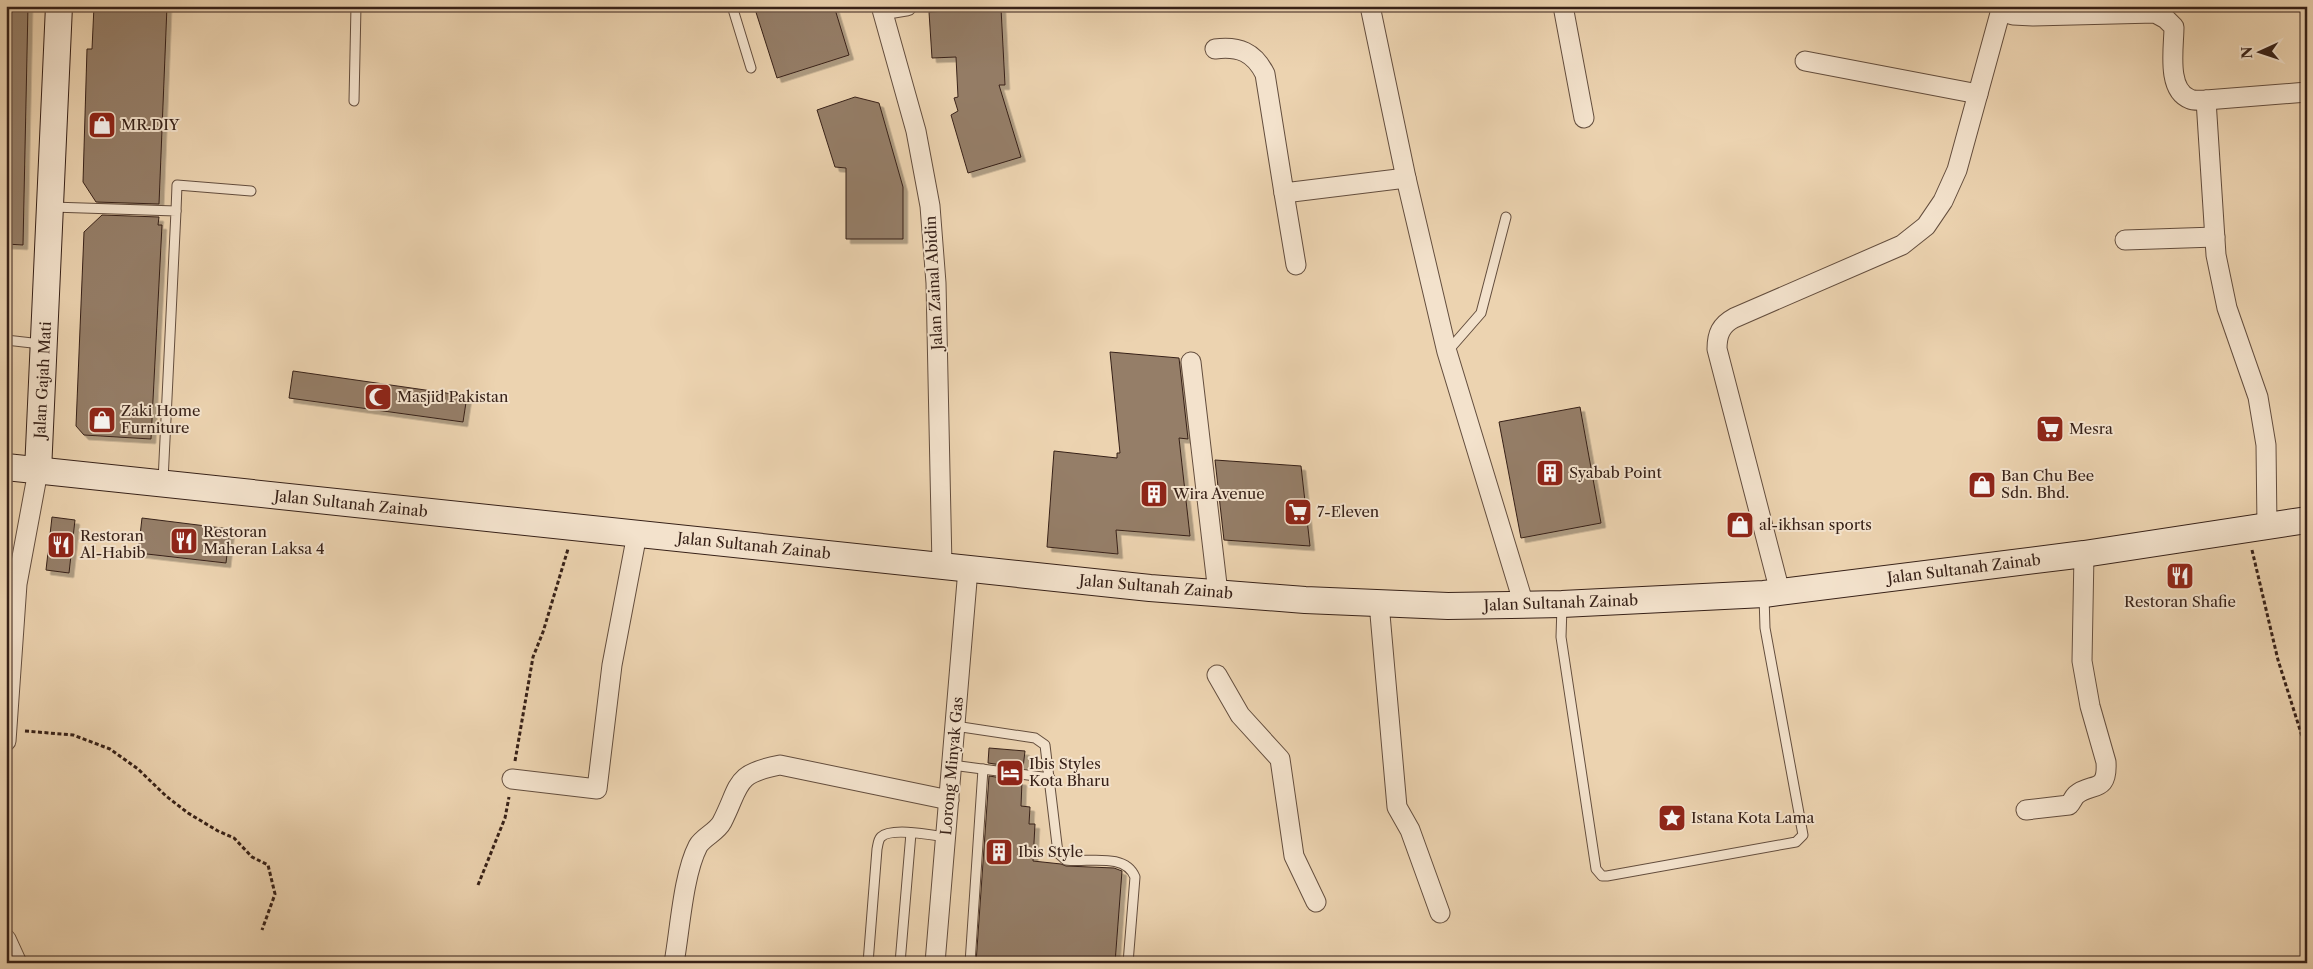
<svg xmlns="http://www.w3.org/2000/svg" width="2313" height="969" font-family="'Libre Caslon Text',serif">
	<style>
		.building { fill: #957e67; stroke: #372118; filter: url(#shadow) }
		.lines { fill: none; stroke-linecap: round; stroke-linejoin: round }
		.lane-casing { stroke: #644e3e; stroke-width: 11 }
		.street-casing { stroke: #644e3e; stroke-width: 21 }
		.secondary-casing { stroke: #372118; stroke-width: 28 }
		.path { stroke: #372118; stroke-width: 3; stroke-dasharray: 4 2.5; stroke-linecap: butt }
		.lane { stroke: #f3e2cc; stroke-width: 9 }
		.street { stroke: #f3e2cc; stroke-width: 19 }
		.secondary { stroke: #f3e2cc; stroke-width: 26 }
		.labels { text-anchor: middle; stroke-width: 4; stroke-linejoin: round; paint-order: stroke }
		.poi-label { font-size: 15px; fill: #372118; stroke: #f3e2cc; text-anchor: start }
		.street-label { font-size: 15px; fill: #372118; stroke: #f3e2cc }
	</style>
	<defs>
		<filter id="shadow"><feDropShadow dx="4.5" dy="4.5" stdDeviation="0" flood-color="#0004"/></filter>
	</defs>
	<rect width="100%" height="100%" fill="#ecd3b0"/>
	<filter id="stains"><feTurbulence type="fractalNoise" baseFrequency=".004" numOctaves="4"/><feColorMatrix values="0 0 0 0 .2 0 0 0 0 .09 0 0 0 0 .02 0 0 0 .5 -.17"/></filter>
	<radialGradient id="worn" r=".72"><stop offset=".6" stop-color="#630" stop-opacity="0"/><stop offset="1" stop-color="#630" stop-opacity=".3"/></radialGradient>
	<g class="building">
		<polygon points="6,6 28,6 23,245 6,244"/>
		<polygon points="94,6 167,6 159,204 96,202 83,182 87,49 92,49"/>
		<polygon points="754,6 834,6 849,55 777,78"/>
		<polygon points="1001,8 1005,85 999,85 1021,157 968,173 951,115 958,111 954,98 958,97 956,57 932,58 929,12"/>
		<polygon points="855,97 879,103 903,187 903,239 846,239 846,168 835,167 817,110"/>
		<polygon points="102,215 159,217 158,225 162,225 151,439 84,435 76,426 84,232"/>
		<polygon points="1110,352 1179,358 1188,439 1179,438 1190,536 1116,530 1118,554 1047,547 1054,451 1117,458 1117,453 1120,453"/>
		<polygon points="293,371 467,396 463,422 289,398"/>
		<polygon points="1580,407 1601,523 1521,538 1499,422"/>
		<polygon points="1215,460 1301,466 1310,546 1224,540"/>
		<polygon points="52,517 75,520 69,573 46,570"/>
		<polygon points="142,518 230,529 226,563 138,553"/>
		<polygon points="989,748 1025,751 1023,768 988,763"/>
		<polygon points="989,776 1022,781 1021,806 1030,807 1029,824 1035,824 1033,861 1061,864 1066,866 1114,868 1122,871 1115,963 976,963"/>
	</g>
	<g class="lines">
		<defs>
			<g id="lane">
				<polyline points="732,6 751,68"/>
				<polyline points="354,101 356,6"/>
				<polyline points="52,207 176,211 163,481"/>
				<polyline points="176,211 177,185 251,191"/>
				<polyline points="6,340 41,344"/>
				<polyline points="1447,352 1481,313 1506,217"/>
				<polyline points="1562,606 1561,637 1596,869 1602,876 1607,876 1796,842 1803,835 1765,628 1764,596"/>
				<path d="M955,726L1035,738L1045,745L1058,853L1066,860C1087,863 1125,852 1135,877L1128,963"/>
				<polyline points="952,765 1050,778"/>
				<path d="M868,963L877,849C878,845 878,840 881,837C891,827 932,835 946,837"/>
				<polyline points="900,963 911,833"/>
				<polyline points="970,963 983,769"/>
			</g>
			<g id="street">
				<polyline points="881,6 916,131 930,206 936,283 942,566"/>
				<polyline points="1370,6 1406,178 1447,352 1524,605"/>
				<polyline points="1563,6 1584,118"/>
				<polyline points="883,10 907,6"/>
				<path d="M2000,11L2013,15L2033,16L2155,13L2166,19L2174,27C2174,47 2166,90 2190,99C2194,101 2201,100 2206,100L2307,92"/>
				<path d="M1215,49C1239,46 1254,52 1265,74L1284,193L1406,178"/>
				<polyline points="1805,61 1978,94"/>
				<polyline points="2206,100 2216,255 2227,308 2258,397 2266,445 2267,526"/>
				<polyline points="1284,193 1296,265"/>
				<polyline points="2125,240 2215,237"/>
				<polyline points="1191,362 1218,593"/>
				<path d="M1780,592L1717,349C1717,334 1721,325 1734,318L1902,245L1926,226L1943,201L1957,170L2002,6"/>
				<polyline points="1379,603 1397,807 1410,830 1440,913"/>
				<polyline points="1217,675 1240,715 1280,759 1294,856 1316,902"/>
				<polyline points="6,741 17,584 38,471"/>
				<polyline points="512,779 597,789 612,665 637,534"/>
				<path d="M2026,810L2069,805C2072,802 2073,798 2076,795C2091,782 2108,794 2106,762L2090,706L2082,661L2084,554"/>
				<polyline points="6,939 17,963"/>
				<path d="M674,963C680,930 683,875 698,846C703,837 717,832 722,822C741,785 733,774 780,765L949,800"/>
				<polyline points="935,963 968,569"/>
			</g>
			<g id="secondary">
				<polyline points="6,467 1150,588 1305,600 1448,606 1562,604 1764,594 2084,554 2307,520"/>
				<polyline points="38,471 59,6"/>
			</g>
		</defs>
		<use href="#lane" class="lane-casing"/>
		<use href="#street" class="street-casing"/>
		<use href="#secondary" class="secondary-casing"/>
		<g class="path">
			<polyline points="2252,550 2278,660 2307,752"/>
			<polyline points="25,731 73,735 110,749 138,769 166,796 188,813 218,831 234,838 252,857 268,865 275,894 262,930"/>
			<polyline points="515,761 533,657 543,632 568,549"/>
			<polyline points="478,885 505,818 509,797"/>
		</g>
		<use href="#lane" class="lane"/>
		<use href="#street" class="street"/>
		<use href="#secondary" class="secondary"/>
	</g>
	<defs>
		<symbol id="shop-square" viewBox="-11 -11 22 22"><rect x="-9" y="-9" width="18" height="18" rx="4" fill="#8f2418" stroke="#f3e2cc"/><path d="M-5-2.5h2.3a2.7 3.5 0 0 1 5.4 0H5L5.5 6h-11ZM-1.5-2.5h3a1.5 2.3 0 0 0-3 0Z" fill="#fff"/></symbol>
		<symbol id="mosque-square" viewBox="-11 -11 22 22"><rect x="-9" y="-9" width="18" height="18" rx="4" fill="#8f2418" stroke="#f3e2cc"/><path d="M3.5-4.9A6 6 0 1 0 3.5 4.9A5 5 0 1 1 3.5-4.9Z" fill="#fff"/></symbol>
		<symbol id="supermarket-square" viewBox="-11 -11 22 22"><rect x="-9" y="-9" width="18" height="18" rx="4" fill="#8f2418" stroke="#f3e2cc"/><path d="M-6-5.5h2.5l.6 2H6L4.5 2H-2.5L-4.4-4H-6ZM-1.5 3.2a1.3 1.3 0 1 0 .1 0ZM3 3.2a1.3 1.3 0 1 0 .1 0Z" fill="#fff"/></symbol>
		<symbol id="building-square" viewBox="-11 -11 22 22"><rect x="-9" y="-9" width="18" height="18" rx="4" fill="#8f2418" stroke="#f3e2cc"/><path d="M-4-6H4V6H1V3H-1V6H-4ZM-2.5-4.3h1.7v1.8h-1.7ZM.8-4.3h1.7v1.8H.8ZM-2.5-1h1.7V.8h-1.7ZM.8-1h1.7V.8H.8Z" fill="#fff"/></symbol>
		<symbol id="restaurant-square" viewBox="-11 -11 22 22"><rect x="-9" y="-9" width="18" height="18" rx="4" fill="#8f2418" stroke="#f3e2cc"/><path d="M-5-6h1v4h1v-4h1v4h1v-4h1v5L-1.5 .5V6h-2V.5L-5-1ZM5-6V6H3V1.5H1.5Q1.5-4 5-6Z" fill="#fff"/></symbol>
		<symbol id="hotel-square" viewBox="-11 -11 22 22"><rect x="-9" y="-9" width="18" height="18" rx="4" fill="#8f2418" stroke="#f3e2cc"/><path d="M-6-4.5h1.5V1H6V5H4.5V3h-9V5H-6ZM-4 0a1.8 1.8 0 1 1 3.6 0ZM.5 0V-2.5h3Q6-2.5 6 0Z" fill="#fff"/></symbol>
		<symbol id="sight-square" viewBox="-11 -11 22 22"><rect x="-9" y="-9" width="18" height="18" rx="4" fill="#8f2418" stroke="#f3e2cc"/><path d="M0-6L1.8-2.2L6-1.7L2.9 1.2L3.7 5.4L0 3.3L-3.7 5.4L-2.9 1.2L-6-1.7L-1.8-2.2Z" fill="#fff"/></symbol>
	</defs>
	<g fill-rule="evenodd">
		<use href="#shop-square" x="86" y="109" width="32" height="32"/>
		<use href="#mosque-square" x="362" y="381" width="32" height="32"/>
		<use href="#shop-square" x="86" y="404" width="32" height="32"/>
		<use href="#supermarket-square" x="2034" y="413" width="32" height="32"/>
		<use href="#building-square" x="1534" y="457" width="32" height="32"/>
		<use href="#shop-square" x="1966" y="469" width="32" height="32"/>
		<use href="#building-square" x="1138" y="478" width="32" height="32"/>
		<use href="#supermarket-square" x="1282" y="496" width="32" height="32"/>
		<use href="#shop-square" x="1724" y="509" width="32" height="32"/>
		<use href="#restaurant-square" x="168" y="525" width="32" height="32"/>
		<use href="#restaurant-square" x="45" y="529" width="32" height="32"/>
		<use href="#restaurant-square" x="2164" y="560" width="32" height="32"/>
		<use href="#hotel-square" x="994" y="757" width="32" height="32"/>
		<use href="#sight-square" x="1656" y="802" width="32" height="32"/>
		<use href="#building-square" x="983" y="836" width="32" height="32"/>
	</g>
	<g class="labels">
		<g class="poi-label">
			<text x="121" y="130">MR.DIY</text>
			<text x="397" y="402">Masjid Pakistan</text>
			<text x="121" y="416">Zaki Home<tspan x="121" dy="17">Furniture</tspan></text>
			<text x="2069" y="434">Mesra</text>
			<text x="1569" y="478">Syabab Point</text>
			<text x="2001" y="481">Ban Chu Bee<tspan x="2001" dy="17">Sdn. Bhd.</tspan></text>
			<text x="1173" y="499">Wira Avenue</text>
			<text x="1317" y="517">7-Eleven</text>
			<text x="1759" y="530">al-ikhsan sports</text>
			<text x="203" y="537">Restoran<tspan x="203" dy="17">Maheran Laksa 4</tspan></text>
			<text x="80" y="541">Restoran<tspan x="80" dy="17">Al-Habib</tspan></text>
			<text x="2180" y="607" text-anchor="middle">Restoran Shafie</text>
			<text x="1029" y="769">Ibis Styles<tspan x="1029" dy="17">Kota Bharu</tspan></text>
			<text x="1691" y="823">Istana Kota Lama</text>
			<text x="1018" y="857">Ibis Style</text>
		</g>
		<g class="street-label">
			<text transform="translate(934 283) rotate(-93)" y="5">Jalan Zainal Abidin</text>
			<text transform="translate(43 380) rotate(-87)" y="5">Jalan Gajah Mati</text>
			<text transform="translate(351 504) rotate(6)" y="5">Jalan Sultanah Zainab</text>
			<text transform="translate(754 546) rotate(6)" y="5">Jalan Sultanah Zainab</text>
			<text transform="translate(1964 569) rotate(-7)" y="5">Jalan Sultanah Zainab</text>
			<text transform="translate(1156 587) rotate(5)" y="5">Jalan Sultanah Zainab</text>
			<text transform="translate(1561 603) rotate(-2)" y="5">Jalan Sultanah Zainab</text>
			<text transform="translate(952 766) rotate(-85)" y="5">Lorong Minyak Gas</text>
		</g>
	</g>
	<rect width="2313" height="969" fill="none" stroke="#ecd3b0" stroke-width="25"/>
	<rect x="8" y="8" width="2298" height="954" fill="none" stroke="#372118" stroke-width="2.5"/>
	<rect x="12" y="12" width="2288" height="944" fill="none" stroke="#372118"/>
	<g transform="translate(2260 52) rotate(267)" stroke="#f3e2cc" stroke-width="4" paint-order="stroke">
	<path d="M0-4L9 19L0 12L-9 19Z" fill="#372118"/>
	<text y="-8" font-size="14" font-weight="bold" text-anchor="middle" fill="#372118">N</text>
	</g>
	<rect width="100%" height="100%" filter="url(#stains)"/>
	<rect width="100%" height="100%" fill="url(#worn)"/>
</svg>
